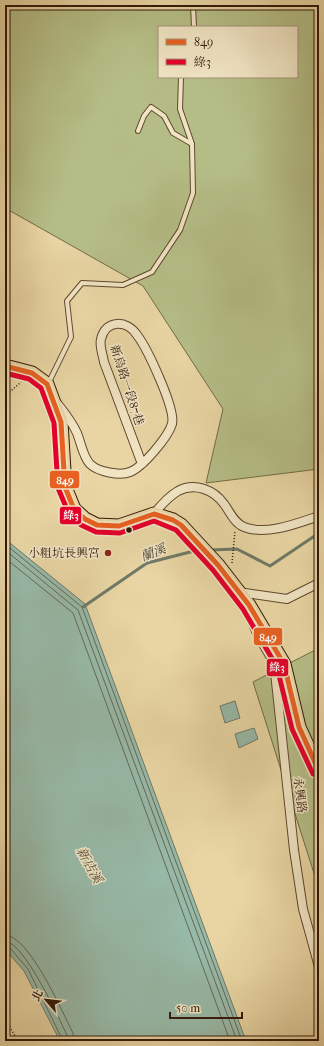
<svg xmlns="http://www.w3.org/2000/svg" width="324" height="1046" font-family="'IM FELL French Canon','Noto Serif TC',serif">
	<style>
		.green { fill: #b5bd86; stroke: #746a47; fill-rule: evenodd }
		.water { fill: #97b9a7; stroke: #6f7967 }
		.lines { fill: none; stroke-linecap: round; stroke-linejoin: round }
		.shore { stroke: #646858; stroke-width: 1 }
		.stream { stroke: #6f7967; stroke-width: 3 }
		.lane-casing { stroke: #60472f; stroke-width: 6 }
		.street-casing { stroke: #60472f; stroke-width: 10 }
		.primary-casing { stroke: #321808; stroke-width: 15 }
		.path { stroke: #321808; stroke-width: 1.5; stroke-dasharray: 1 2; stroke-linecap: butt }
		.lane { stroke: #f0e4c3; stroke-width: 4 }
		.street { stroke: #f0e4c3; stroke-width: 8 }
		.primary { stroke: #e8d5a3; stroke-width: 13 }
		.bus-1-casing { stroke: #f0e4c3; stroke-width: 8 }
		.bus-2-casing { stroke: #f0e4c3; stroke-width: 8 }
		.bus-1 { stroke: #e86121; stroke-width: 5 }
		.bus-2 { stroke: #e4002b; stroke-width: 5 }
		.bus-dot { fill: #321808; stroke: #f0e4c3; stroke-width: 1.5 }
		.poi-dot { fill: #8f2418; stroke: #f0e4c3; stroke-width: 1.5 }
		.labels { text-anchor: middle; stroke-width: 3; stroke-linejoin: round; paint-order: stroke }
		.street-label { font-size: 12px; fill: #321808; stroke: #f0e4c3 }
		.poi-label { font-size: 12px; fill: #321808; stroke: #f0e4c3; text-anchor: end }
		.water-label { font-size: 13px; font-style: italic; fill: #504838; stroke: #f0e4c3 }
		.line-badge { stroke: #f0e4c3; stroke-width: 1.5 }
		.badge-label { font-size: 11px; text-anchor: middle; font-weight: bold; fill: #fff }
	</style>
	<rect width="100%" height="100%" fill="#e8d5a3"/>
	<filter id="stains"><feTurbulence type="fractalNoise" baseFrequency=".005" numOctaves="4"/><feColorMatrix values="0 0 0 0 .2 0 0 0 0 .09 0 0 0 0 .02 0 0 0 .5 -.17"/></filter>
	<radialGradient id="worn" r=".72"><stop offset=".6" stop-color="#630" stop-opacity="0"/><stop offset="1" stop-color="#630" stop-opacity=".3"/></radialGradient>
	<g class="green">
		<path d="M5,5H319V469L206,483L223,409L143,286L5,208ZM159,27H297V77H159Z"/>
		<polygon points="319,648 319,889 253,682"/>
	</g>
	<g class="water">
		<polygon points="5,539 85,604 246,1041 60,1041 24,971 5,949"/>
		<polygon points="235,701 240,718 225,723 220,706"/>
		<polygon points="254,728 258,739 239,748 235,734"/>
	</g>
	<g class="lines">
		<g class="shore">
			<polyline points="5,544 82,607 242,1041"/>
			<polyline points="5,550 78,610 237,1041"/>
			<polyline points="5,558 73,613 230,1041"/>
			<path d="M5,935C30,936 62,1012 73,1033L74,1041"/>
			<path d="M5,941C25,943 58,1017 67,1035L68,1041"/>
			<polyline points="5,947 10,948 28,969 63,1041"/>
		</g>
		<g class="stream">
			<polyline points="209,550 237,549 270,566 319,533"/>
			<polyline points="83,607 147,563 198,550"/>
		</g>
		<defs>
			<g id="lane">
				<polyline points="193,5 194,27"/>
				<polyline points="138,131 144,116 151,107 164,116 173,133 192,144"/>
				<polyline points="49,382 71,337 67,301 82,283 123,285 152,272 180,230 193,193 192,144 180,109 181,77"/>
			</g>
			<g id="street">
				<path d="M57,403C65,413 72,422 77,433C81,443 83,457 90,464C98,472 120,476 130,472C143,467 168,437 172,424C176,409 147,348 137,335C127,320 106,319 101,339C99,346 103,355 104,362L142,464"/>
				<path d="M154,514C161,505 168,497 178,491C195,482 214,490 224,504C230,512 234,523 244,527C266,536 298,523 319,516"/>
				<polyline points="238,592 287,599 319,583"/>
				<path d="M250,612C253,631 265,646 274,663L294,850L303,909L319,967"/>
			</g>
			<polyline id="primary" points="5,366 32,373 47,384 61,422 65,487 74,509 85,519 97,525 119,526 154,514 173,520 181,525 218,565 249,605 284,664 299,727 319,771"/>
		</defs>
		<use href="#lane" class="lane-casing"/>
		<use href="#street" class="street-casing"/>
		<use href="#primary" class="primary-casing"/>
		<g class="path">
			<polyline points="5,396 21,382"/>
			<polyline points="232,563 235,531"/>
			<polyline points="5,1019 18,1041"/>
		</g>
		<use href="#lane" class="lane"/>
		<use href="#street" class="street"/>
		<use href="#primary" class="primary"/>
		<defs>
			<polyline id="bus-1" points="5,366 32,373 47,384 61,422 65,487 74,509 85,519 97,525 119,526 154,514 173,520 181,525 218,565 249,605 284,664 299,727 319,771"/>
			<polyline id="bus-2" points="5,373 29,379 41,388 54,423 58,488 69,514 81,525 96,532 120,533 154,521 176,530 213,570 243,609 277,667 292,729 313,774"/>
		</defs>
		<use href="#bus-1" class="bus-1-casing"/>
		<use href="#bus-2" class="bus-2-casing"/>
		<use href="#bus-1" class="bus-1"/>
		<use href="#bus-2" class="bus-2"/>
	</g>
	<circle class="bus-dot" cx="129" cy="530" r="3.5"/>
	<circle class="poi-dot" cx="108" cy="553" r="4"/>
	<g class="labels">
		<g class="street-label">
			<text transform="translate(127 385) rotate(72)" y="4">新烏路一段87巷</text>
			<text transform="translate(300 795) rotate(83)" y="4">永興路</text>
		</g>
		<g class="poi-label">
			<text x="100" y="557">小粗坑長興宮</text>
		</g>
		<g class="water-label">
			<text transform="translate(153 552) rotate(-21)" y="5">蘭溪</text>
			<text transform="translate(90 865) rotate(61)" y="5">新店溪</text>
		</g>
	</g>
	<g class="line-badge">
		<rect x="49" y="470" width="31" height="19" rx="4" fill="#e86121"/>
		<rect x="59" y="506" width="23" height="19" rx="4" fill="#e4002b"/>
		<rect x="253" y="627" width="30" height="19" rx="4" fill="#e86121"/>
		<rect x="266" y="658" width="23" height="19" rx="4" fill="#e4002b"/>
	</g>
	<g class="badge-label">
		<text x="65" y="484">849</text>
		<text x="71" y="519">綠3</text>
		<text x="268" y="641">849</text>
		<text x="277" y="671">綠3</text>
	</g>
	<rect width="324" height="1046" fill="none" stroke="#e8d5a3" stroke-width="20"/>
	<rect x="6" y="6" width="312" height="1034" fill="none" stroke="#321808" stroke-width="2"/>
	<rect x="10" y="10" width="304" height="1026" fill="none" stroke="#321808"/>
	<rect x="158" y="26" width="140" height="52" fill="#f0e4c3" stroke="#a49278"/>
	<rect x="166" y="39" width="20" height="6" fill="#e86121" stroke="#a49278"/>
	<text x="194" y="46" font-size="12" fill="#321808">849</text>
	<rect x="166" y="59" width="20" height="6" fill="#e4002b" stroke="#a49278"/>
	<text x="194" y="66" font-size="12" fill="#321808">綠3</text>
	<g transform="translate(46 1000) rotate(298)" stroke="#f0e4c3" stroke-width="3" paint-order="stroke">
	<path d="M0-3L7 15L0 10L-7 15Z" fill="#321808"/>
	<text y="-6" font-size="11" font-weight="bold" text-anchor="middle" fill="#321808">北</text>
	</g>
	<path d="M170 1012v6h72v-6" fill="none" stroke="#321808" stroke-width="2"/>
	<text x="176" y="1012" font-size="12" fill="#321808" stroke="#f0e4c3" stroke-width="3" paint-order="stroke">50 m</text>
	<rect width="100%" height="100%" filter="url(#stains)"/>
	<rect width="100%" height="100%" fill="url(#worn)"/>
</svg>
